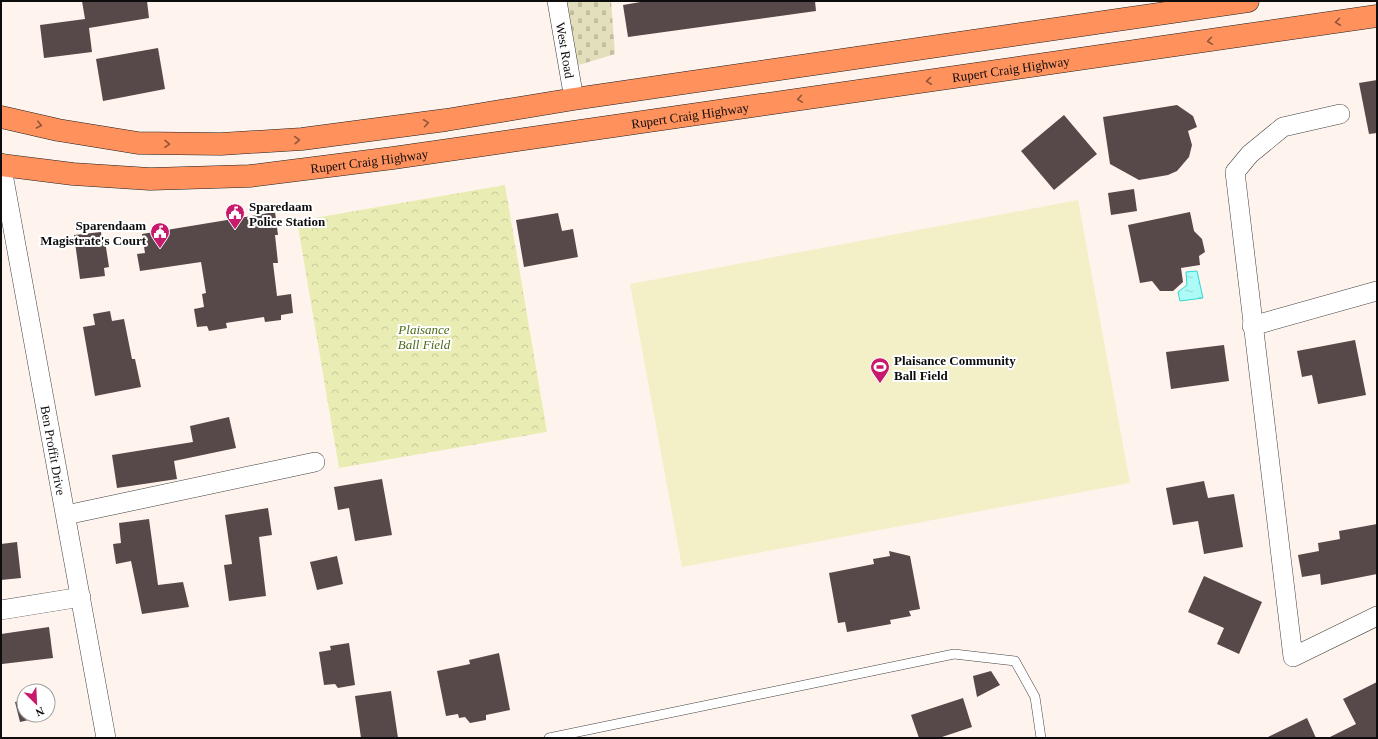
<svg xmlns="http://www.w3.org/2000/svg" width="1378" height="739" font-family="Georgia,serif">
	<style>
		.cemetery { fill: url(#cemetery-stones) }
		.park { fill: url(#park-crowns) }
		.pitch { fill: #f3efc6 }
		.water { fill: url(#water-ripples); stroke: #2ed8d3 }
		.building { fill: #574849 }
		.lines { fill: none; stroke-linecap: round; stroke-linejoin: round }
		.lane-casing { stroke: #404040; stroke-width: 10 }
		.street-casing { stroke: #404040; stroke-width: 20 }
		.primary-casing { stroke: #1e1e1e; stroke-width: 23 }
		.lane { stroke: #fff; stroke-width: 9 }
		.street { stroke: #fff; stroke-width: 19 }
		.primary { stroke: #ff915d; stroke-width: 22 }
		.oneway { stroke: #925639 }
		.labels { text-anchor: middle; stroke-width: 4; stroke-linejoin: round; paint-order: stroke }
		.street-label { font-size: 13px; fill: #0d0d0d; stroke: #fff }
		.poi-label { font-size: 13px; font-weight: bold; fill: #0d0d0d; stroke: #fff; text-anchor: start }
		.park-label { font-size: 13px; font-style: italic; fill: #4c6a18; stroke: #fff }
	</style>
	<defs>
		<pattern id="cemetery-stones" width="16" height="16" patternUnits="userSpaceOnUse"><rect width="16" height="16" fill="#e3dfbc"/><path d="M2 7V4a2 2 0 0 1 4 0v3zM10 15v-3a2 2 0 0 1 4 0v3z" fill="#c2bea0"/></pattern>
		<pattern id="park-crowns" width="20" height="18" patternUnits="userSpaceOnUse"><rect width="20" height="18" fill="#eaedb3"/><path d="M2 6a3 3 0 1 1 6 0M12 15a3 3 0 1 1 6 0" fill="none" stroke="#c8ca99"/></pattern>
		<pattern id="water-ripples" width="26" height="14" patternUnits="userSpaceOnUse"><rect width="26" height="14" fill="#adfbf7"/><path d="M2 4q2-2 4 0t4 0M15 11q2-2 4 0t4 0" fill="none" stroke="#94d6d3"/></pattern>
	</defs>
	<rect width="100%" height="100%" fill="#fff4ed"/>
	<polygon class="cemetery" points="557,1 611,1 615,54 569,68"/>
	<polygon class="park" points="505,185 547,432 339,468 297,221"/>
	<polygon class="pitch" points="1078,200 1130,483 682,567 630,284"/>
	<polygon class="water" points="1197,271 1203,298 1180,301 1178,292 1187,285 1186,272"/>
	<g class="building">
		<polygon points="82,1 147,1 149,18 89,28 92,52 44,58 40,25 85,19"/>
		<polygon points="646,1 815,1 816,11 628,37 623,5"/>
		<polygon points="158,48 165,89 103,101 96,59"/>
		<polygon points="1377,80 1377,133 1369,134 1359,83"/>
		<polygon points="1177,105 1193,116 1197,127 1188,131 1192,145 1189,157 1177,171 1168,175 1139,180 1110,164 1103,117"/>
		<polygon points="1064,115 1097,154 1054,190 1021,151"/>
		<polygon points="1134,189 1137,211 1111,215 1108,193"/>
		<polygon points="275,212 278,235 275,235 278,263 273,263 277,296 291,294 293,313 281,315 281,320 265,322 264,317 226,323 227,328 209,331 207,326 197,327 194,309 204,307 202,294 206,293 201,262 140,271 137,254 145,253 142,234"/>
		<polygon points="1190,212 1194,231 1202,239 1205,252 1199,256 1200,265 1181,268 1183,282 1173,291 1160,291 1152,281 1140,283 1128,225"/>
		<polygon points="558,213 562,231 573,229 578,257 524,267 516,220"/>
		<polygon points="101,232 102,242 105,241 109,267 104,268 105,276 80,279 74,235"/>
		<polygon points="110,311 112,321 124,319 132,359 135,359 141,387 95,396 83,327 95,325 93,314"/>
		<polygon points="1355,340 1366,395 1318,404 1312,375 1302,377 1297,351"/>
		<polygon points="1224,345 1229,381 1171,389 1166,352"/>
		<polygon points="229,417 236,448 174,461 177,479 117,488 112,455 193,442 190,426"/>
		<polygon points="382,479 392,535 355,541 349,508 338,510 334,487"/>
		<polygon points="1204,481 1208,498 1234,494 1243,547 1204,554 1198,521 1173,525 1166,488"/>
		<polygon points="268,508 272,535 259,537 266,596 229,601 224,565 232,564 225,515"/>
		<polygon points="149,519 158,585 183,582 189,607 142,614 131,561 116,564 113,544 121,543 119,523"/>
		<polygon points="1377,524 1377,574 1321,585 1320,574 1302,577 1298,555 1319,551 1318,543 1340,539 1339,531"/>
		<polygon points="17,542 21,578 1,580 1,544"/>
		<polygon points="889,551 910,556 920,609 909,611 911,616 890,620 891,624 847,632 845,622 838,623 829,573 874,564 873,559 890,556"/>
		<polygon points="337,556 343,584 317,590 310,562"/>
		<polygon points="1204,576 1262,602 1239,654 1217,644 1224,628 1188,612"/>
		<polygon points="49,627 53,658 2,664 1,634"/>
		<polygon points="349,643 355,685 338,688 335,684 324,685 319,652 331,650 330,646"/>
		<polygon points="499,653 510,710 486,715 486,720 470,723 465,717 459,718 458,714 446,716 437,671 470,664 469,660"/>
		<polygon points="991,671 1000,685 977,697 973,676"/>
		<polygon points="1377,682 1377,738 1328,738 1356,724 1343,699"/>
		<polygon points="391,691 398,738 361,738 355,696"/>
		<polygon points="963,698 972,727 939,738 919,738 911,715"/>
		<polygon points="24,700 24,715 48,715 48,701 51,715 20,722 15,702"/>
		<polygon points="1307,718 1316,738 1266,738"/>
	</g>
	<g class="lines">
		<defs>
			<polyline id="lane" points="549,738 954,654 1015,661 1035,697 1041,738"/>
			<g id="street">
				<path id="s1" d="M557,1L574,99"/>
				<polyline points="1340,114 1283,127 1250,154 1235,172 1293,657 1377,616"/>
				<path id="s2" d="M1,163L106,738"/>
				<polyline points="1252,326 1377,291"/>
				<polyline points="66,515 315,462"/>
				<polyline points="1,610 81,597"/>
			</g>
			<g id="primary">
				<polyline points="1,117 58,130 138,143 221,144 302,139 446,120 574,99 1248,1"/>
				<path id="s3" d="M1,165L73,174L150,179L250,176L393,158L1377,16"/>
			</g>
		</defs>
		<use href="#lane" class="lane-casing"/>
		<use href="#street" class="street-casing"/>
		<use href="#primary" class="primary-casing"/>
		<use href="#lane" class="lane"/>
		<use href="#street" class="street"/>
		<use href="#primary" class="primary"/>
	</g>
	<defs><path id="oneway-chevron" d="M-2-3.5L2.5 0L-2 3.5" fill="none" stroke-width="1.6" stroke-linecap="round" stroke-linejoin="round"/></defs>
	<g class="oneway">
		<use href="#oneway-chevron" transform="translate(1338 22) rotate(172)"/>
		<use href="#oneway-chevron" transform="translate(1210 41) rotate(172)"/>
		<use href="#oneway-chevron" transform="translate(929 81) rotate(172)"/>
		<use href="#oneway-chevron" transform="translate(800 99) rotate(172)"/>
		<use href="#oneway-chevron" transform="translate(426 123) rotate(-8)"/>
		<use href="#oneway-chevron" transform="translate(39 125) rotate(13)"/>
		<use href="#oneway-chevron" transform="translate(297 140) rotate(-4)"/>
		<use href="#oneway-chevron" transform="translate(167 144) rotate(1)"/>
	</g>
	<defs>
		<symbol id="civic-pin" viewBox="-11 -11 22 30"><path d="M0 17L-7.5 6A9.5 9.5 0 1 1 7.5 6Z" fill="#c81a6d" stroke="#fff"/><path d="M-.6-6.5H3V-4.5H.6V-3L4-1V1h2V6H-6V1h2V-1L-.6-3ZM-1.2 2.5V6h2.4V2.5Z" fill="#fff"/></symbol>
		<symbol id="stadium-pin" viewBox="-11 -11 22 30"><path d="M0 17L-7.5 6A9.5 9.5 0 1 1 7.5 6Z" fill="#c81a6d" stroke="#fff"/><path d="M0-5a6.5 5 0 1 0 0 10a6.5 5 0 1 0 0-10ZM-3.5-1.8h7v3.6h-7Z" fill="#fff"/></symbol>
	</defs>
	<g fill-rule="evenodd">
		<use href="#civic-pin" x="224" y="202" width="22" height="30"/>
		<use href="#civic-pin" x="149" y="221" width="22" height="30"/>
		<use href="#stadium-pin" x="869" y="356" width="22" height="30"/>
	</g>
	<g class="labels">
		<g class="street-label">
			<text dy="5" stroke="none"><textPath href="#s1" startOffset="50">West Road</textPath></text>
			<text dy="5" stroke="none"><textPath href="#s3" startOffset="1018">Rupert Craig Highway</textPath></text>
			<text dy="5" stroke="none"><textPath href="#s3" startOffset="694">Rupert Craig Highway</textPath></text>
			<text dy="5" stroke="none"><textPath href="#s3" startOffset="370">Rupert Craig Highway</textPath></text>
			<text dy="5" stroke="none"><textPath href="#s2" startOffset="292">Ben Proffit Drive</textPath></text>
		</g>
		<g class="poi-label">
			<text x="249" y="211">Sparedaam<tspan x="249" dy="15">Police Station</tspan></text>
			<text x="146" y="230" text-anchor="end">Sparendaam<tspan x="146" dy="15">Magistrate's Court</tspan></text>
			<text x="894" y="365">Plaisance Community<tspan x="894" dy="15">Ball Field</tspan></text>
		</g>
		<g class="park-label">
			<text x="424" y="334">Plaisance<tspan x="424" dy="15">Ball Field</tspan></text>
		</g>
	</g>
	<rect width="1378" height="739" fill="none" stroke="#0d0d0d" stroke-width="4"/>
	<g transform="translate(36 703) rotate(156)"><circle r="19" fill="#ffffff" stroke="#9e9e9e"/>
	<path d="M0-3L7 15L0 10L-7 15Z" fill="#c81a6d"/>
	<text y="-6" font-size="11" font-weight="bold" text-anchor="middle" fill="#0d0d0d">N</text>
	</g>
</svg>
